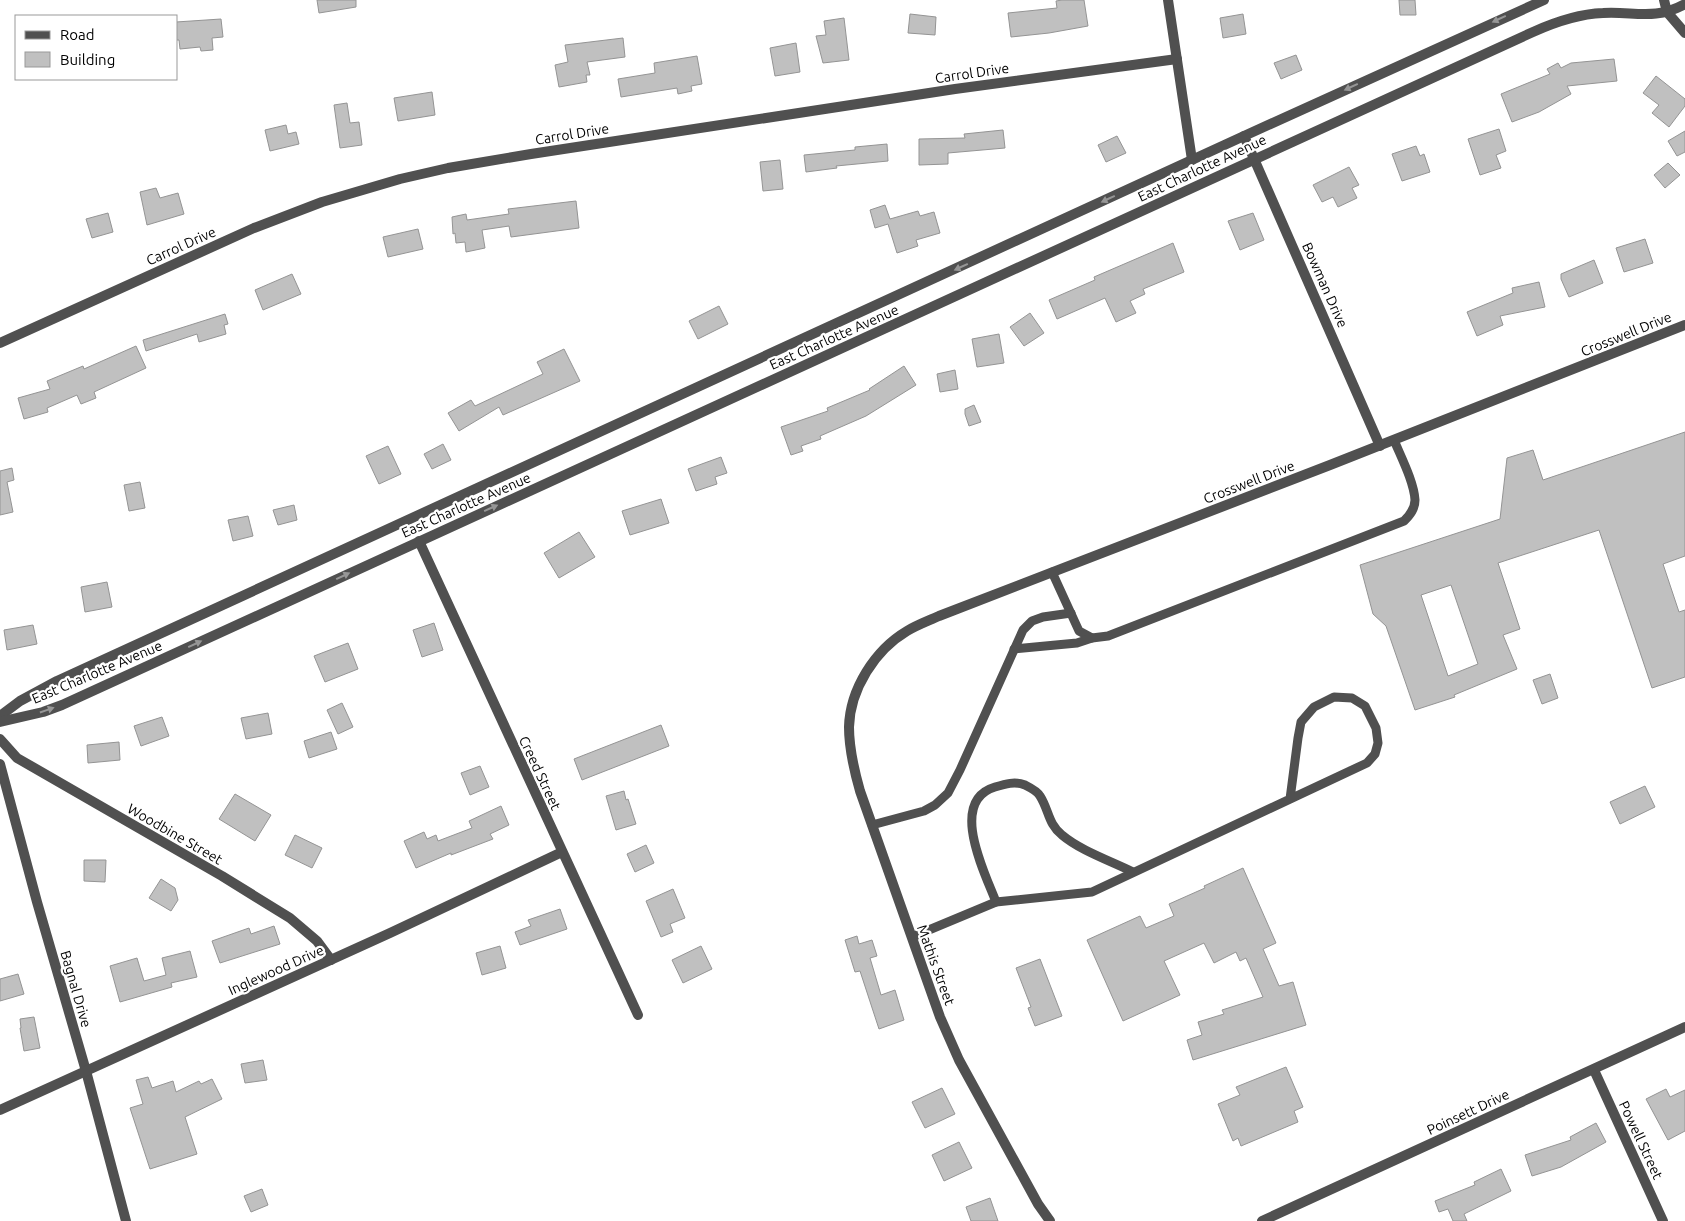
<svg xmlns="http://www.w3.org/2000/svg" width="1685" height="1221" font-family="Ubuntu,sans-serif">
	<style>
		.building { fill: #c0c0c0; stroke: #949494; fill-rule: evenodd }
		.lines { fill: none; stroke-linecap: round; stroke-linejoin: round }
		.service { stroke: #505050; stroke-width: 9 }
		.minor { stroke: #505050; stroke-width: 10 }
		.oneway { fill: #969696 }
		.labels { text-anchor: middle; stroke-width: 4.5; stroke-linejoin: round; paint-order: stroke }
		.street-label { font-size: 14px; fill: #000; stroke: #fff }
	</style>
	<rect width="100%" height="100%" fill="#fff"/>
	<g class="building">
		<polygon points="317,0 356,0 356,7 319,13"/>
		<polygon points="1062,0 1084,0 1088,26 1049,33 1011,37 1008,13 1057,8 1056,1"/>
		<polygon points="1399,0 1415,0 1416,15 1400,15"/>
		<polygon points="910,14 936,17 935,35 908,33"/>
		<polygon points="1243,14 1246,34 1223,38 1220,18"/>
		<polygon points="844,18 849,60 823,63 816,36 826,35 824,21"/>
		<polygon points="221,19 223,37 212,38 213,50 201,51 200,47 180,49 179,40 176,40 176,22"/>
		<polygon points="623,38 625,57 587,62 590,75 586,75 587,82 559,87 555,65 568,62 565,45"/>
		<polygon points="796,43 800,72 775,76 770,48"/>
		<polygon points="1296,55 1302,70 1281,79 1274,63"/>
		<polygon points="697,56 702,84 691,86 692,91 678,94 677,88 621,97 618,79 655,73 654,63"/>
		<polygon points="1614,59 1617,81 1567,86 1571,94 1539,112 1512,122 1501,94 1550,74 1547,69 1558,63 1561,68 1571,63"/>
		<polygon points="1656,76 1685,99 1685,106 1669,127 1652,113 1659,105 1643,93"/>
		<polygon points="432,92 435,115 398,121 394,98"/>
		<polygon points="347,103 350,123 359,122 362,145 340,148 334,105"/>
		<polygon points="286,125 288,134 296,132 299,144 270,151 265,130"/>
		<polygon points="1499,129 1506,151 1496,155 1501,168 1480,175 1468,139"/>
		<polygon points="1003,130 1005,148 948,153 948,164 919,165 919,139 965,138 964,134"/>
		<polygon points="1685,131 1685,152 1677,156 1668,141"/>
		<polygon points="1117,136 1126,153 1106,162 1098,145"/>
		<polygon points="887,144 888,161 836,166 837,168 806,172 804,155 855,150 855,147"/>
		<polygon points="1416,146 1420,156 1424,154 1430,172 1402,181 1392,154"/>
		<polygon points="780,160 783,189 763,191 760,162"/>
		<polygon points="1668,163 1680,175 1665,188 1654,175"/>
		<polygon points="1349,167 1359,185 1352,188 1357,198 1338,207 1333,197 1322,202 1313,185"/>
		<polygon points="156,188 160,198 178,193 184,214 147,225 140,192"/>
		<polygon points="576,201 579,228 511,237 509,226 482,230 485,248 466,252 465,242 456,243 455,233 453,234 452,217 466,214 467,220 509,214 508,209"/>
		<polygon points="885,205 890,219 918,211 920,216 934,212 940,233 916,240 918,246 897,253 888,224 875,228 870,210"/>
		<polygon points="108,213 113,232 92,238 86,219"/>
		<polygon points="1253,213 1264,240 1240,250 1228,221"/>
		<polygon points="418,229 423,249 388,257 383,237"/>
		<polygon points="1645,239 1653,263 1624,272 1616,248"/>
		<polygon points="1173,243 1184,272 1143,289 1145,294 1130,301 1136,313 1116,322 1105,298 1057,319 1049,300 1095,280 1094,277"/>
		<polygon points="1594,260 1603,283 1569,297 1561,279 1561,274"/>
		<polygon points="292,274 301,294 263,310 255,290"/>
		<polygon points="1539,282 1545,307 1500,316 1503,325 1477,336 1467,312 1513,293 1512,288"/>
		<polygon points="719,306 728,324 698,339 689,321"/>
		<polygon points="1030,313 1044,333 1024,346 1010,327"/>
		<polygon points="225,314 228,324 224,325 226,334 199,342 197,334 146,351 143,340"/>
		<polygon points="999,334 1004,363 977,367 972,339"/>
		<polygon points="136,346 146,368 94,392 96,398 81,404 77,395 47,408 48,412 24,419 18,398 50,389 47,381 83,366 84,369"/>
		<polygon points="564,349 580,381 503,415 499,407 459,431 448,413 471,400 475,406 543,374 537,362"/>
		<polygon points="904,366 916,385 866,416 820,436 821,439 801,446 803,451 791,455 781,427 828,411 827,408 870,390 869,389"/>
		<polygon points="955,370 958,389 940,392 937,374"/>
		<polygon points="974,405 981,422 969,426 965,414 965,409"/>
		<path d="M1685,432V556L1663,564L1679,612L1685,610V677L1652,688L1599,530L1498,563L1520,629L1503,635L1517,669L1454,695L1455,697L1415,710L1386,626L1373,614L1360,565L1500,519L1507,458L1533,450L1543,480ZM1451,585L1478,664L1448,676L1421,595Z"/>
		<polygon points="443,444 451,460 432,469 424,454"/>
		<polygon points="388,446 401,474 379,484 366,456"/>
		<polygon points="721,457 727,473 715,477 717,484 696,491 688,469"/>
		<polygon points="12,468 14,480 7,482 13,512 0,515 0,471"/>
		<polygon points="140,482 145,508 129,511 124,485"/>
		<polygon points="661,499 669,523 630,535 622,511"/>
		<polygon points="294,505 297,520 278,525 273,510"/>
		<polygon points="248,516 253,536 233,541 228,520"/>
		<polygon points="579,532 595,557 559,578 544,553"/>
		<polygon points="107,582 112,607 85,612 81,587"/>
		<polygon points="434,623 443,650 422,657 413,630"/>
		<polygon points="33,625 37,644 7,650 4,630"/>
		<polygon points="348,643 358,669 325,682 314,656"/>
		<polygon points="1550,674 1558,698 1542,704 1533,680"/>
		<polygon points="342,703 353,727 338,734 327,710"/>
		<polygon points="268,713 272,734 246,739 241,718"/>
		<polygon points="162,717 169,736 141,746 134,726"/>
		<polygon points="661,725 669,746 582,780 574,759"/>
		<polygon points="331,732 337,749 309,758 304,741"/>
		<polygon points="119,742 120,760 88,763 87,745"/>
		<polygon points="480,766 489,787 470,795 461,773"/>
		<polygon points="1645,786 1655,807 1620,824 1610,802"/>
		<polygon points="624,791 626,800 628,799 636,824 616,830 606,796"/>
		<polygon points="235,794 271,815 255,841 219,819"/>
		<polygon points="501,806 509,825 490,834 493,839 451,855 451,853 416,868 404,841 424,832 427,839 436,835 438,841 472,828 469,821"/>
		<polygon points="295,835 322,848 312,868 285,855"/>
		<polygon points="646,845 654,863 635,872 627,854"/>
		<polygon points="84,860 106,860 105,882 84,881"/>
		<polygon points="1243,868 1276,943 1263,949 1279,986 1293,982 1306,1025 1193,1060 1187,1040 1202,1035 1198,1022 1224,1014 1222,1010 1263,997 1246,958 1240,961 1236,952 1214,963 1204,943 1164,961 1180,995 1123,1021 1087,940 1140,916 1146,928 1174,916 1169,904 1205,888 1204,886"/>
		<polygon points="161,879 175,888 178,900 171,911 149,898"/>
		<polygon points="673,889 685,918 670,924 673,932 661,937 646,901"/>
		<polygon points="560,909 567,929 520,945 515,932 531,926 528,920"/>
		<polygon points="274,926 280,944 220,963 212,941 249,928 251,934"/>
		<polygon points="857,936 859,944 872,940 877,956 870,958 881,995 895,990 904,1020 879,1029 860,971 855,972 845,940"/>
		<polygon points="500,946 506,968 482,975 476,953"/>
		<polygon points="701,946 712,969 683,983 672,960"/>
		<polygon points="190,951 197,977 171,983 172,987 120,1002 110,966 137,958 144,981 166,975 162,958"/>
		<polygon points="1040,959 1062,1016 1035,1026 1028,1008 1031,1007 1016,968"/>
		<polygon points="18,974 24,994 0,1001 0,979"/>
		<polygon points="34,1017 40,1048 24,1051 20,1028 21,1028 20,1019"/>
		<polygon points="263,1060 267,1080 245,1083 241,1064"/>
		<polygon points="1286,1067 1303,1107 1294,1111 1298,1122 1241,1146 1238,1138 1233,1141 1218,1104 1240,1095 1236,1087"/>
		<polygon points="148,1077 152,1088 173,1081 176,1092 199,1081 201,1084 212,1079 222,1099 185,1117 197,1154 150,1169 130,1108 143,1104 136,1080"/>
		<polygon points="942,1088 955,1114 925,1128 912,1102"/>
		<polygon points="1666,1089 1670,1097 1685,1090 1685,1131 1668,1140 1646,1099"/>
		<polygon points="1596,1123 1606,1142 1561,1167 1532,1176 1525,1155 1571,1140 1570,1137"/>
		<polygon points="959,1142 972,1168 944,1181 932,1155"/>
		<polygon points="1501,1169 1511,1191 1464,1214 1467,1221 1453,1221 1448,1209 1439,1212 1435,1201 1475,1185 1474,1182"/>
		<polygon points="262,1189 268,1205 251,1212 244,1196"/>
		<polygon points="990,1198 998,1221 971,1221 966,1207"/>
	</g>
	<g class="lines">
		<g class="service">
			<polyline points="1052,572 1079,631 1092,638"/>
			<path d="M1014,649L1077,643L1092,638L1108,636L1404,521C1410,515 1415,509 1415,500C1414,482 1401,457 1394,440"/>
			<polyline points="872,825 924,811 935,805 948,793 960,770 1023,630 1032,621 1043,617 1071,613"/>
			<path d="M996,902C985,873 948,801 995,787C1005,784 1015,781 1025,785C1029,787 1038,792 1040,796C1049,810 1048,824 1062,835C1081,851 1111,861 1133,872"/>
			<polyline points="912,937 996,902 1092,892 1367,763 1375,754 1378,743 1376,728 1365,706 1352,698 1334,697 1314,707 1301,722 1298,738 1290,799"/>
		</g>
		<g class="minor">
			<polyline points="1168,0 1192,160"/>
			<polyline points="1664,0 1667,12 1685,33"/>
			<polyline points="1244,136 1380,446"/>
			<polyline points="0,343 254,228 322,202 400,179 448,168 531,154 955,89 1177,59"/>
			<polyline points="419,541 638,1015"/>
			<polyline points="0,716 20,701 57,681 1244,136 1544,0"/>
			<path d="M0,722L43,712L62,705L1533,32C1555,22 1578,14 1603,13C1634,11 1654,21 1685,4"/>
			<polyline points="0,739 17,758 222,876 290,918 317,941 331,960"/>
			<polyline points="0,764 37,902 86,1071 126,1221"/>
			<polyline points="1594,1070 1663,1221"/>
			<polyline points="0,1110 390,933 562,852"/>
			<path d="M1050,1221L1038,1204L959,1060L940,1017L860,791C854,770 849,749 849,727C850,689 875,650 907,631C917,625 928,621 939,616L1330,465L1685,325"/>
			<polyline points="1262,1221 1685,1027"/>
		</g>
	</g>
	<defs><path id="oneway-solid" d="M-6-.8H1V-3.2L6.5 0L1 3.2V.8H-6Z" transform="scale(1.25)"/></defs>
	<g class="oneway">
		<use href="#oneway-solid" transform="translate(1499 19) rotate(155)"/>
		<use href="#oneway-solid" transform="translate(1351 87) rotate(155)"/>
		<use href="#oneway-solid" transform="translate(1108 199) rotate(155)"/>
		<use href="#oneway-solid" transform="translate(961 267) rotate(155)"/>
		<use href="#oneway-solid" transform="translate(491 508) rotate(-24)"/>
		<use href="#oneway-solid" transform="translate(343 576) rotate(-25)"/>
		<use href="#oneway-solid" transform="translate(195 644) rotate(-25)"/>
		<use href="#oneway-solid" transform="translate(47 710) rotate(-19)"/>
	</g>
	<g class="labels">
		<g class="street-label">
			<text transform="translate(972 73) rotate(-8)" y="5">Carrol Drive</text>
			<text transform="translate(572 134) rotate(-9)" y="5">Carrol Drive</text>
			<text transform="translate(1202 168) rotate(-25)" y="5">East Charlotte Avenue</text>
			<text transform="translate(181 246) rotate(-24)" y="5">Carrol Drive</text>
			<text transform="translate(1325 285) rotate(66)" y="5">Bowman Drive</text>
			<text transform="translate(1626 334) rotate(-22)" y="5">Crosswell Drive</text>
			<text transform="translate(834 337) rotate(-24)" y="5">East Charlotte Avenue</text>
			<text transform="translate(1249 482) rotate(-21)" y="5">Crosswell Drive</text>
			<text transform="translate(466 505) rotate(-24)" y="5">East Charlotte Avenue</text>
			<text transform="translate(97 672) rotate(-23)" y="5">East Charlotte Avenue</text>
			<text transform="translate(540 773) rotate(65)" y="5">Creed Street</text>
			<text transform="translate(175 834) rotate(30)" y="5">Woodbine Street</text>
			<text transform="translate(936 965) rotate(70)" y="5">Mathis Street</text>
			<text transform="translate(276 970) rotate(-24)" y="5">Inglewood Drive</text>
			<text transform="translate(76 989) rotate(74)" y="5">Bagnal Drive</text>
			<text transform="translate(1468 1112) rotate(-25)" y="5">Poinsett Drive</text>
			<text transform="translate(1641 1140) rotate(65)" y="5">Powell Street</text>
		</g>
	</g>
	<rect x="15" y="15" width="162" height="65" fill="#ffffff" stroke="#999999"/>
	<rect x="25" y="31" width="25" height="8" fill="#505050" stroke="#999999"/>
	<text x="60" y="40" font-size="15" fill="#000000">Road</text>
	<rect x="25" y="52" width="25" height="15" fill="#c0c0c0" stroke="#999999"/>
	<text x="60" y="65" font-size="15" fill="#000000">Building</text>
</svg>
